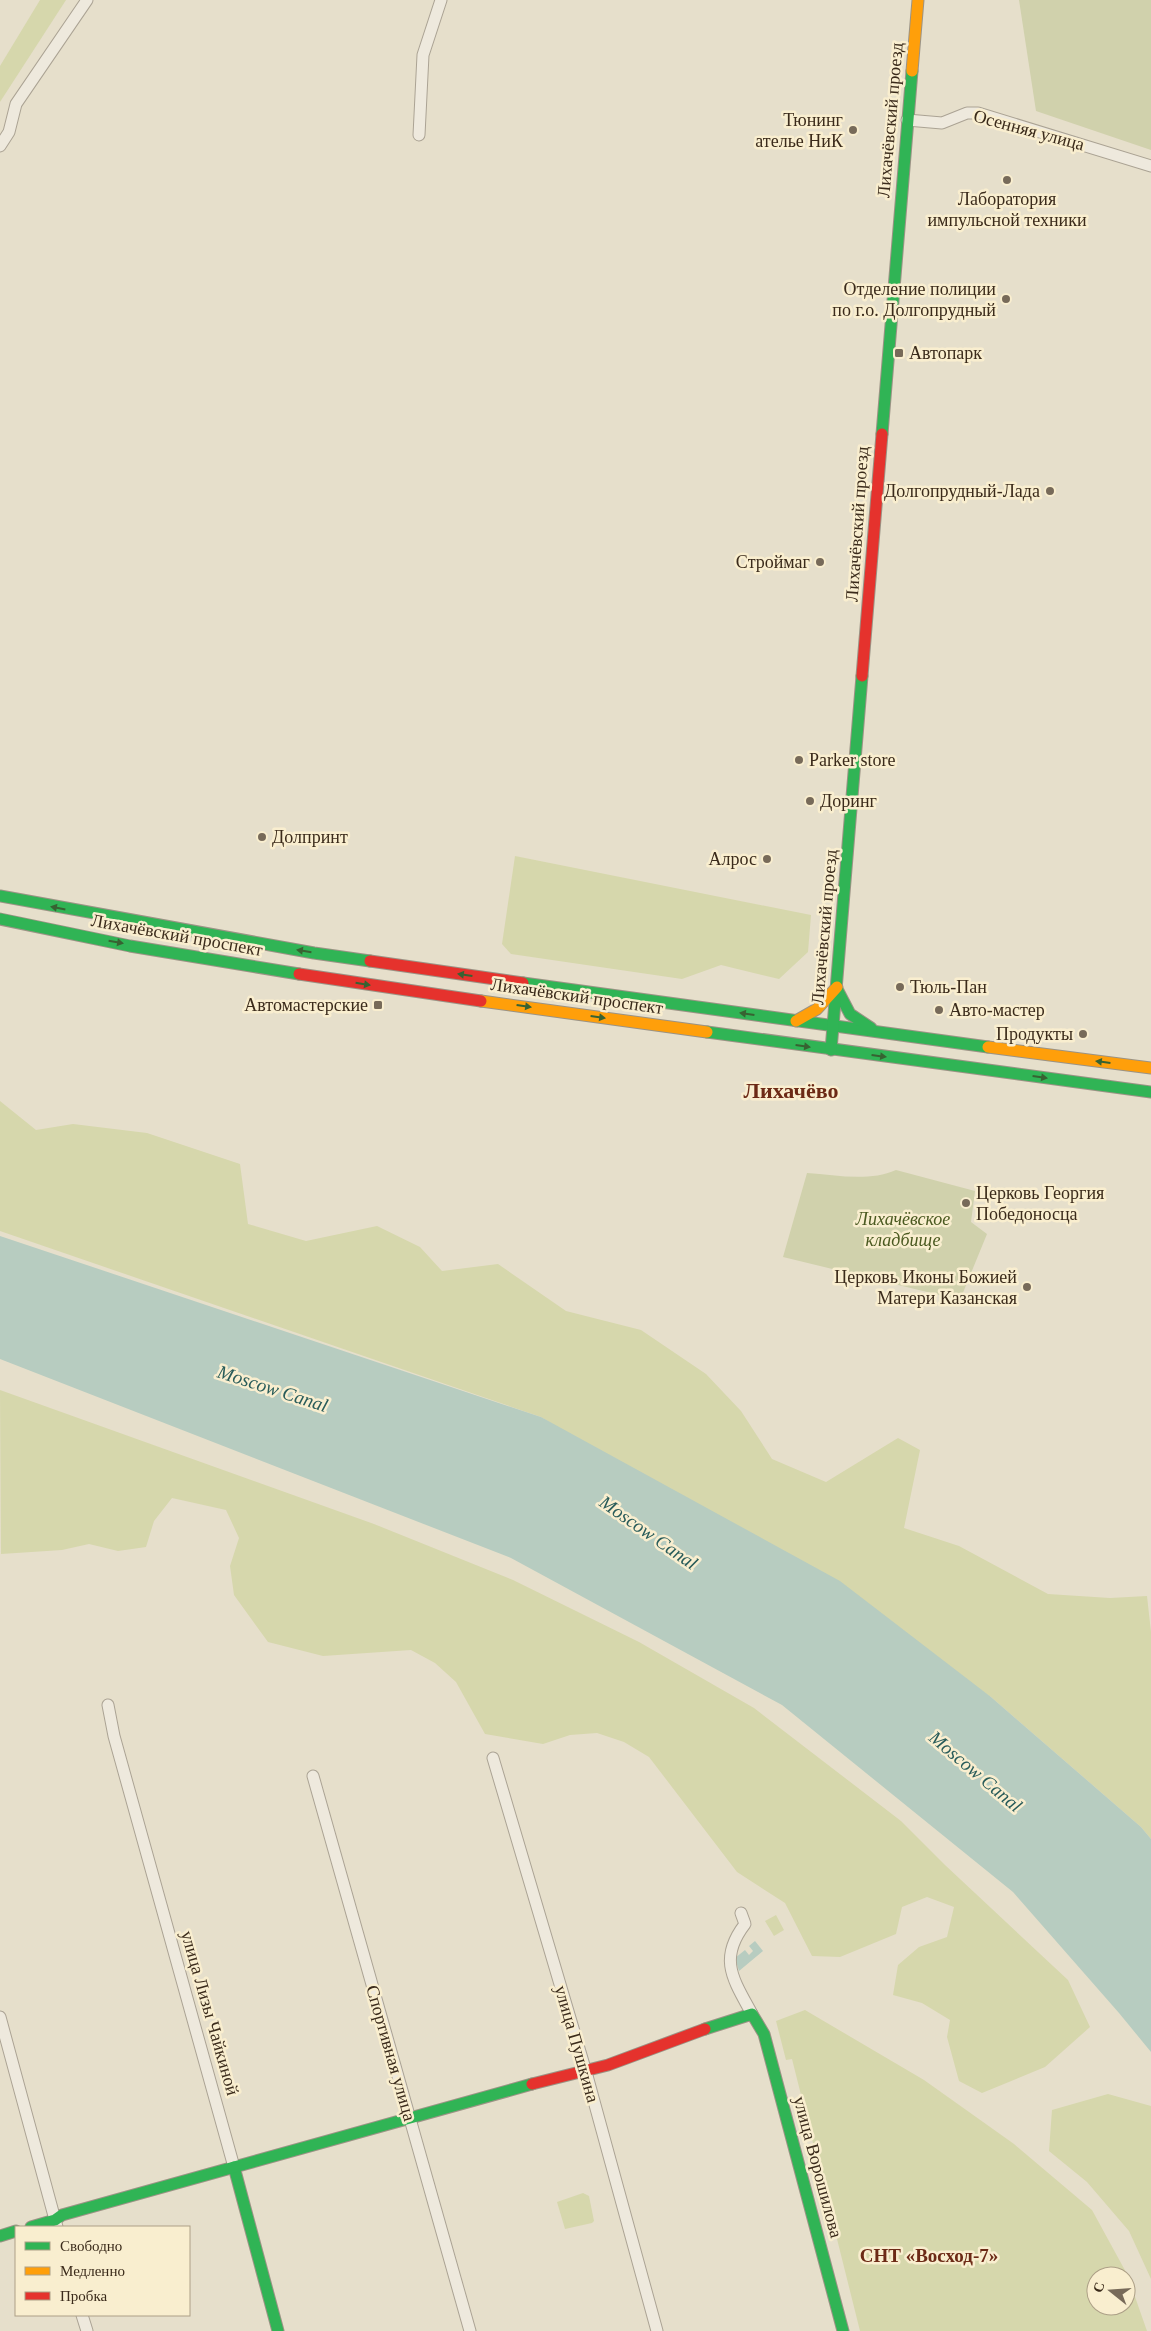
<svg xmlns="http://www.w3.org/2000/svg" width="1151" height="2331" font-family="Georgia,serif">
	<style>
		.green { fill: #d6d7ac; fill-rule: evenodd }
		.cemetery { fill: #d0d1ac }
		.water { fill: #b7ccc0 }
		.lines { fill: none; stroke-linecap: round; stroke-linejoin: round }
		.street-casing { stroke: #aba394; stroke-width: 13 }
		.fast-casing { stroke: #9b9385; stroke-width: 13 }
		.slow-casing { stroke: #9b9385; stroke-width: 13 }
		.jam-casing { stroke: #9b9385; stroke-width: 13 }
		.street { stroke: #eee9dd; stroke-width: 11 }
		.fast { stroke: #30b455; stroke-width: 11 }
		.slow { stroke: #ff9f0a; stroke-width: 11 }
		.jam { stroke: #e5322d; stroke-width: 11 }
		.oneway { fill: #376232 }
		.poi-dot { fill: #776a59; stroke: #f9eecf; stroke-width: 2 }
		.labels { text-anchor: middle; stroke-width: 5; stroke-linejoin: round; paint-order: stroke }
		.poi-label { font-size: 18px; fill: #3b2b1b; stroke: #f9eecf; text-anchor: end }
		.street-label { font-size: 18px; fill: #3b2b1b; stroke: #f9eecf }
		.park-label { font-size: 18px; font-style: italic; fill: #4a5920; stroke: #f9eecf }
		.water-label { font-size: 19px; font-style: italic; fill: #295c5a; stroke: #f9eecf }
		.neighbourhood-label { font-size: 19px; font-weight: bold; fill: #6c2a16; stroke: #f9eecf }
		.district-label { font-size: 22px; font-weight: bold; fill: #6c2a16; stroke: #f9eecf }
	</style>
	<rect width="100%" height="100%" fill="#e6dfcb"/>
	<g class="green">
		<polygon points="40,0 66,0 0,102 0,66"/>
		<polygon points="515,856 811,915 808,952 779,979 721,965 682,979 511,954 502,944"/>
		<polygon points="0,1101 36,1130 73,1124 147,1133 240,1164 248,1224 306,1241 377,1226 420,1247 442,1271 498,1264 566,1311 641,1330 706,1374 741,1411 772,1459 826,1482 898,1438 920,1450 904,1528 959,1546 1048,1594 1110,1598 1147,1596 1151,1632 1151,1839 1141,1827 991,1697 541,1417 0,1231"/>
		<polygon points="0,1390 374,1524 513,1580 639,1642 754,1708 901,1821 945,1865 1068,1980 1090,2027 1045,2067 982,2093 959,2081 947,2037 950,2020 922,2003 893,1995 898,1965 919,1947 947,1937 954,1907 927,1897 902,1907 896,1934 840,1957 812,1956 785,1903 737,1872 649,1757 624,1742 597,1733 570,1735 543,1744 485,1734 456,1682 435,1663 411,1650 323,1656 268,1642 234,1595 230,1566 239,1538 226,1510 172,1498 154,1521 146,1547 118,1551 89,1544 62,1550 1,1554"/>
		<polygon points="776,1915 784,1930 774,1936 765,1921"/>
		<path d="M805,2010L924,2080L1014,2144L1092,2210L1127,2274L1147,2331H860L792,2059L786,2060L776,2021ZM1096,2276H1126V2306H1096Z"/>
		<polygon points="1108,2094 1151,2106 1151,2279 1129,2231 1087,2182 1049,2151 1052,2110"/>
		<polygon points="583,2193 589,2196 594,2221 592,2223 565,2229 557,2202"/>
	</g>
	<g class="cemetery">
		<polygon points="1019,0 1151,0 1151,150 1036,111"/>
		<path d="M896,1170L975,1191L971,1222L987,1234L960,1300L783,1257L807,1173C836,1175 869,1182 896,1170Z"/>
	</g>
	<g class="water">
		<polygon points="0,1236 541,1417 840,1581 991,1697 1141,1827 1151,1839 1151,2052 1119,2013 1013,1892 782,1705 511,1558 0,1359"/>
		<polygon points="755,1941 763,1951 739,1971 735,1958 745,1950 749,1955 753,1951 749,1946"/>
	</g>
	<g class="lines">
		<defs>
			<g id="street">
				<polyline points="907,120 942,123 967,113 978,113 1151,166"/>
				<polyline points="419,135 423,55 441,0"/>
				<polyline points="0,146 9,132 16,104 87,0"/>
				<polyline points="108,1705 114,1736 234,2167"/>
				<polyline points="493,1758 586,2072 657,2331"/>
				<polyline points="313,1776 470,2331"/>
				<path d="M741,1913L745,1924C718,1959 733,1979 752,2014"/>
				<polyline points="0,2017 57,2227"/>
				<polyline points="82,2315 87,2331"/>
			</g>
			<g id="fast">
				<polyline points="882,434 912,71"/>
				<polyline points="0,896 314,953 370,961"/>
				<polyline points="0,919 130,946 299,974"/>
				<polyline points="523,983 988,1047"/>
				<polyline points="838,991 850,1014 871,1028"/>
				<polyline points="707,1032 1151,1092"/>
				<polyline points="831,1050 862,676"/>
				<polyline points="705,2029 752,2014 764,2034 843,2331"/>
				<polyline points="234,2167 278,2331"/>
				<polyline points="31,2227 55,2220 62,2215 532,2084"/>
				<polyline points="0,2236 16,2231"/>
			</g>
			<g id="slow">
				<polyline points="912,71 918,0"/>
				<polyline points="481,1001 707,1032"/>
				<polyline points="796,1021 817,1009 837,987"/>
				<polyline points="988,1047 1151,1068"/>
			</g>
			<g id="jam">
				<polyline points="862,676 882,434"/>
				<polyline points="370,961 523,983"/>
				<polyline points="299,974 481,1001"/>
				<polyline points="532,2084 608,2065 705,2029"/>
			</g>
		</defs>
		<use href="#street" class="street-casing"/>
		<use href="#fast" class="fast-casing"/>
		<use href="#slow" class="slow-casing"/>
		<use href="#jam" class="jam-casing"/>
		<use href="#street" class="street"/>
		<use href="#fast" class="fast"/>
		<use href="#slow" class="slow"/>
		<use href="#jam" class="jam"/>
	</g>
	<defs><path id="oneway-solid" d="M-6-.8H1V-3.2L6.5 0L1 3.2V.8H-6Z" transform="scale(1.25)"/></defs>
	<g class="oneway">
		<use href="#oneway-solid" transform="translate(58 908) rotate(-169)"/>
		<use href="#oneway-solid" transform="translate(116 942) rotate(10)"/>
		<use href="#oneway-solid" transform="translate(304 951) rotate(-171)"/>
		<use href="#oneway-solid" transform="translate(465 975) rotate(-172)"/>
		<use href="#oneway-solid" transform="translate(363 984) rotate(9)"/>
		<use href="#oneway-solid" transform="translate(524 1006) rotate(8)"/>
		<use href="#oneway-solid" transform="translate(747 1014) rotate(-172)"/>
		<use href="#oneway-solid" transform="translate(598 1017) rotate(8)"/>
		<use href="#oneway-solid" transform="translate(803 1046) rotate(8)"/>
		<use href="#oneway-solid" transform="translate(879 1056) rotate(7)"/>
		<use href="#oneway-solid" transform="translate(1103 1062) rotate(-173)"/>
		<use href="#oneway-solid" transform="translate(1040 1077) rotate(8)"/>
	</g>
	<g class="poi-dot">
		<circle cx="853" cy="130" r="5"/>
		<circle cx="1007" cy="180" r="5"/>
		<circle cx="1006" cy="299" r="5"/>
		<rect x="894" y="348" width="10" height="10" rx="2.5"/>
		<circle cx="1050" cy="491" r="5"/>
		<circle cx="820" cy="562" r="5"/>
		<circle cx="799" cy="760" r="5"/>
		<circle cx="810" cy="801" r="5"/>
		<circle cx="262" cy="837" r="5"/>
		<circle cx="767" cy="859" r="5"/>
		<circle cx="900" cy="987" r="5"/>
		<rect x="373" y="1000" width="10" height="10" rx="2.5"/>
		<circle cx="939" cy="1010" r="5"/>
		<circle cx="1083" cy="1034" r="5"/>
		<circle cx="966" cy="1203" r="5"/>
		<circle cx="1027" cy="1287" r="5"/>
	</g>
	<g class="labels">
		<g class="poi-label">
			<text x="843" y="126">Тюнинг<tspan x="843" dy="21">ателье НиК</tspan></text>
			<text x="1007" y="205" text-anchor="middle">Лаборатория<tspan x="1007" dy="21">импульсной техники</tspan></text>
			<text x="996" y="295">Отделение полиции<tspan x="996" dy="21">по г.о. Долгопрудный</tspan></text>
			<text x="909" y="359" text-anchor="start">Автопарк</text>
			<text x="1040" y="497">Долгопрудный-Лада</text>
			<text x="810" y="568">Строймаг</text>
			<text x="809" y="766" text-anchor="start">Parker store</text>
			<text x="820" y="807" text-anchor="start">Доринг</text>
			<text x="272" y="843" text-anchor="start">Долпринт</text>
			<text x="757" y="865">Алрос</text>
			<text x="910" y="993" text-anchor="start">Тюль-Пан</text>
			<text x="368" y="1011">Автомастерские</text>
			<text x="949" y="1016" text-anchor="start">Авто-мастер</text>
			<text x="1073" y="1040">Продукты</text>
			<text x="976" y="1199" text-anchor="start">Церковь Георгия<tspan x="976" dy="21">Победоносца</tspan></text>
			<text x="1017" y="1283">Церковь Иконы Божией<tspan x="1017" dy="21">Матери Казанская</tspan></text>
		</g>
		<g class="street-label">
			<text transform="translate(890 120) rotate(-85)" y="6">Лихачёвский проезд</text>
			<text transform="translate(1029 130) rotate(15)" y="6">Осенняя улица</text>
			<text transform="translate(857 524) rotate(-86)" y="6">Лихачёвский проезд</text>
			<text transform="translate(824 927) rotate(-85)" y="6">Лихачёвский проезд</text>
			<text transform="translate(177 935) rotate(10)" y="6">Лихачёвский проспект</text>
			<text transform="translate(577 996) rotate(8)" y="6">Лихачёвский проспект</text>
			<text transform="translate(210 2013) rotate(74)" y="6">улица Лизы Чайкиной</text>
			<text transform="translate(577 2044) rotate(74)" y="6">улица Пушкина</text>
			<text transform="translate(391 2053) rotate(74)" y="6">Спортивная улица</text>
			<text transform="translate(818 2167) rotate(75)" y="6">улица Ворошилова</text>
		</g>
		<g class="park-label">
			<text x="903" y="1225">Лихачёвское<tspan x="903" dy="21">кладбище</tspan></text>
		</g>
		<g class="water-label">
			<text transform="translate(273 1388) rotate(18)" y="7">Moscow Canal</text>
			<text transform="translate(649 1532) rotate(35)" y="7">Moscow Canal</text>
			<text transform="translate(976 1771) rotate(40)" y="7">Moscow Canal</text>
		</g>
		<g class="neighbourhood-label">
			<text x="929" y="2262">СНТ «Восход-7»</text>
		</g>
		<g class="district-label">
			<text x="791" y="1098">Лихачёво</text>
		</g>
	</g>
	<rect x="15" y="2226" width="175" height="90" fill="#f9eecf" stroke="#ada087"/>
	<rect x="25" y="2242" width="25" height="8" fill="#30b455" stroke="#ada087"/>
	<text x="60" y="2251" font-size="15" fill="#3b2b1b">Свободно</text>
	<rect x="25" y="2267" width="25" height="8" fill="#ff9f0a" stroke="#ada087"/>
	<text x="60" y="2276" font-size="15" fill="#3b2b1b">Медленно</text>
	<rect x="25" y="2292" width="25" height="8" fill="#e5322d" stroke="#ada087"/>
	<text x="60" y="2301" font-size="15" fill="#3b2b1b">Пробка</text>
	<g transform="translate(1111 2291) rotate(287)"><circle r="24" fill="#f9eecf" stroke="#ada087"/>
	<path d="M0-4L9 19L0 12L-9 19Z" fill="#776a59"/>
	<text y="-8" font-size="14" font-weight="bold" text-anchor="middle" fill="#3b2b1b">С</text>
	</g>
</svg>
